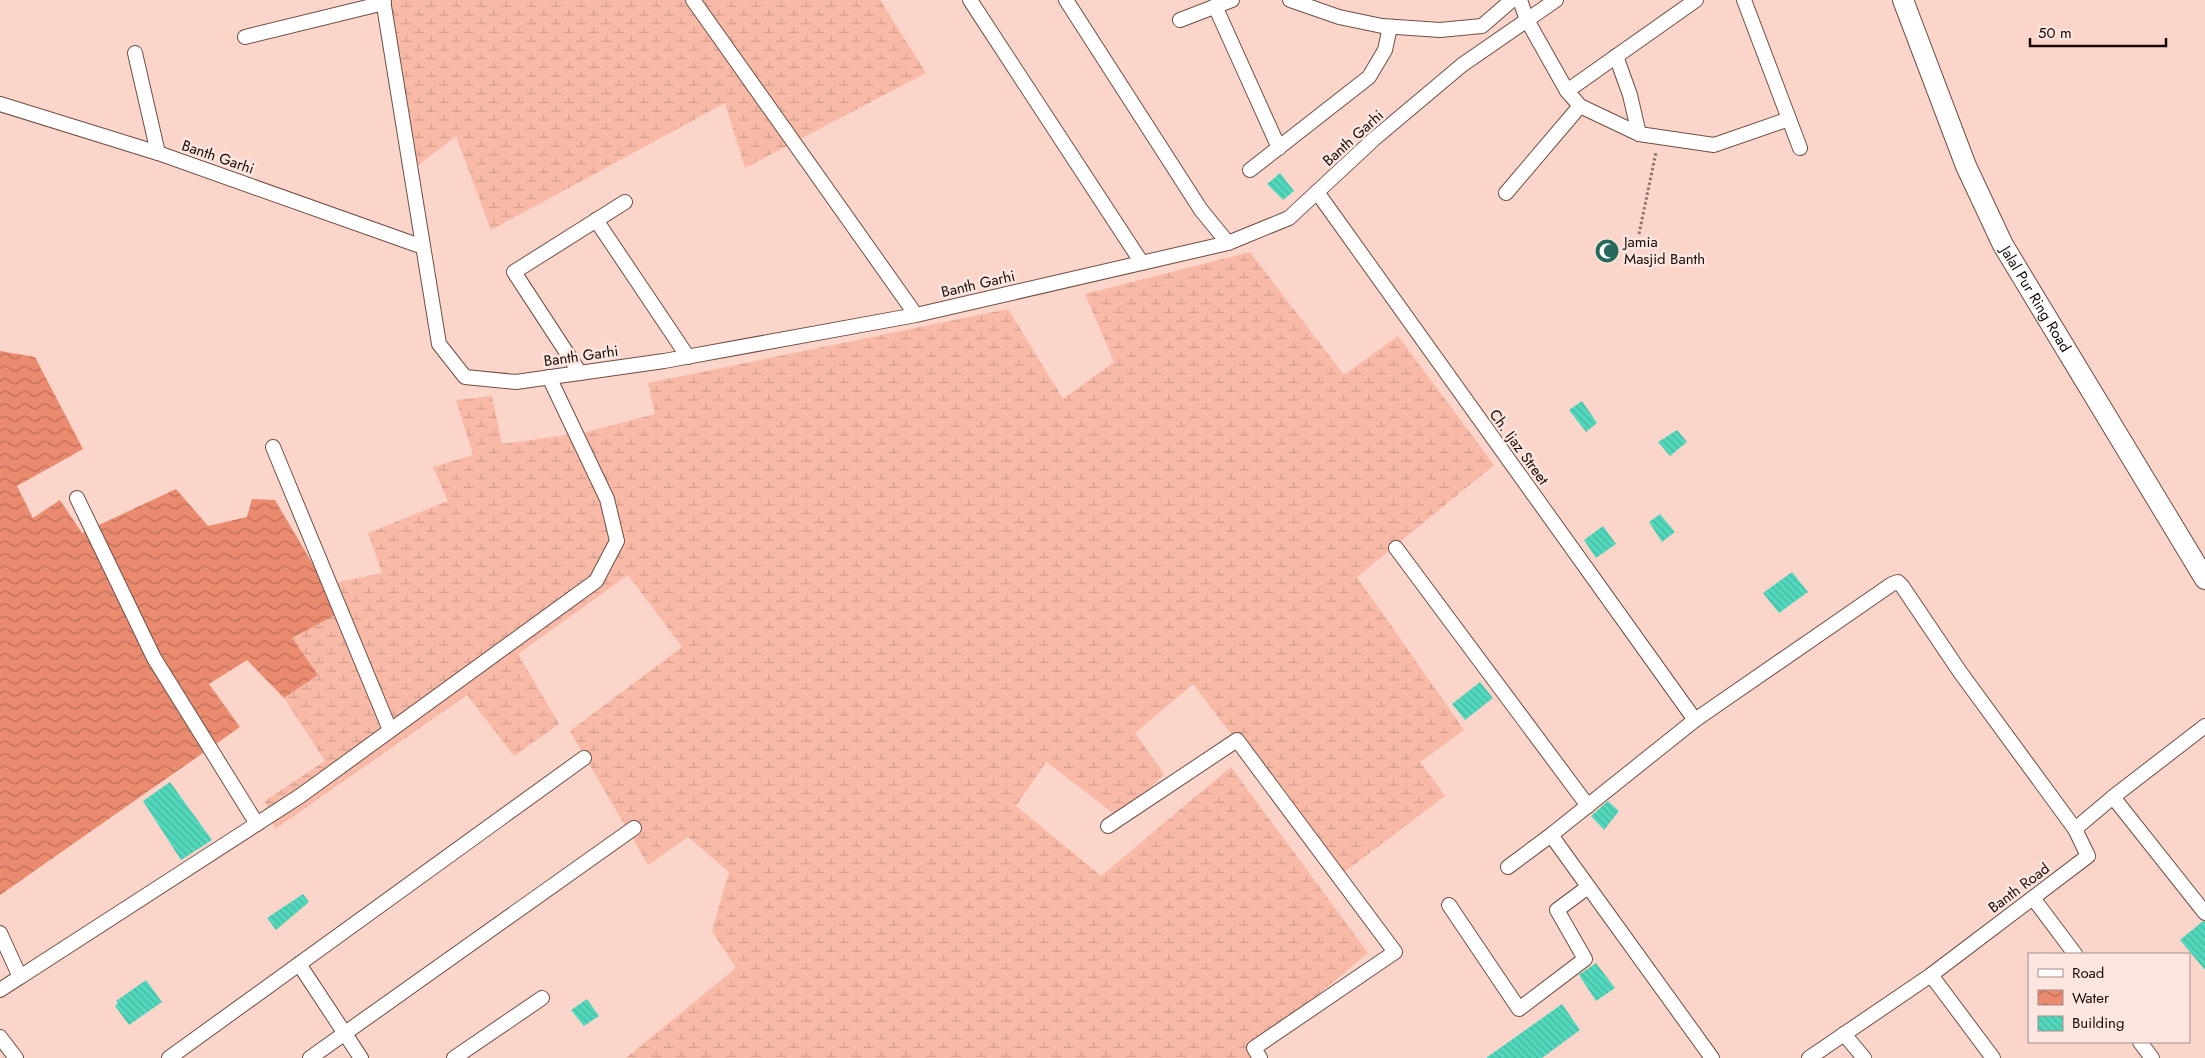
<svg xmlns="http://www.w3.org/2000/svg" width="2205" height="1058" font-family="Jost,sans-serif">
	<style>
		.wetland { fill: url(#wetland-marsh) }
		.water { fill: url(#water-waves) }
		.building { fill: url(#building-back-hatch) }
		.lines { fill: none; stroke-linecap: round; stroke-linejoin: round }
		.minor-casing { stroke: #6e4f46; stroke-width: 16 }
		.secondary-casing { stroke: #6e4f46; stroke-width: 22 }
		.path { stroke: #8c726b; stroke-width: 3; stroke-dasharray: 2.5 2.5; stroke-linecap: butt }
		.minor { stroke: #fff; stroke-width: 14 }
		.secondary { stroke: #fff; stroke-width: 20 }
		.labels { text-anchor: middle; stroke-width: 5; stroke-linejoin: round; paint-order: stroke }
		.street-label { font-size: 15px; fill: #160a07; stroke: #fde6e0 }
		.poi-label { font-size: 15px; fill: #160a07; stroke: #fde6e0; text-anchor: start }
	</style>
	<defs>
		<pattern id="wetland-marsh" width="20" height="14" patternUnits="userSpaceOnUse" patternTransform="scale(1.25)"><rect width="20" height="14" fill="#f8b9a7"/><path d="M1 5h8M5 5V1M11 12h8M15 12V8" fill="none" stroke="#d49e8e"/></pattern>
		<pattern id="water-waves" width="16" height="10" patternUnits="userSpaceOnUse" patternTransform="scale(1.25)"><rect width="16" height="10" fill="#ea8a6f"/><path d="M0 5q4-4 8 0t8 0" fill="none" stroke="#bd6f59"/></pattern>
		<pattern id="building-back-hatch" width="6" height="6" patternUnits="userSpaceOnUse" patternTransform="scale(1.25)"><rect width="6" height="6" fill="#52d8bc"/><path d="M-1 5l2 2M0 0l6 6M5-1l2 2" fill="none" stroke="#47b8a0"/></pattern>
	</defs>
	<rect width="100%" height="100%" fill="#fbd5ca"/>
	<g class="wetland">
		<polygon points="384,0 880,0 926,73 745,168 725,103 491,230 456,136 411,171"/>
		<polygon points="1250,252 1344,375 1398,336 1494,465 1357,577 1464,730 1420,762 1445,796 1339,876 1193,684 1135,733 1164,774 1120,818 1046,762 1016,806 1101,876 1231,767 1368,953 1254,1048 1260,1058 626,1058 736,968 712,931 729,872 688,837 648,865 570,731 682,647 628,575 518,654 559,724 514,756 467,695 275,829 265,801 325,761 284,698 318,675 291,638 341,612 330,584 382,573 368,533 448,501 433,467 473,455 456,400 492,396 502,444 587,432 655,414 648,383 1008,309 1063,399 1114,362 1085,294"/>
	</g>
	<polygon class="water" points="0,351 35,357 83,449 17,486 33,518 60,500 82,533 176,489 208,526 247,517 252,499 275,500 341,612 292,638 318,675 284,698 247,660 209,684 240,727 0,895"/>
	<g class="building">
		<polygon points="1280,173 1294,191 1283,200 1267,184"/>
		<polygon points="1582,401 1597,423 1586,432 1569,410"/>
		<polygon points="1677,430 1687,442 1670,456 1658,442"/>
		<polygon points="1660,514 1675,532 1662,542 1649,522"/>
		<polygon points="1603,526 1616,544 1596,558 1584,540"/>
		<polygon points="1792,572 1808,592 1779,613 1763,593"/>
		<polygon points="1480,682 1493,698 1465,720 1452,704"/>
		<polygon points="170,782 212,840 181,860 143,801"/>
		<polygon points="1608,801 1619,811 1604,830 1591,816"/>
		<polygon points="303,894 309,902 276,930 267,918"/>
		<polygon points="2203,921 2205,922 2205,970 2180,940"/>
		<polygon points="1596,963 1615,988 1596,1001 1579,975"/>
		<polygon points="146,980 162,1002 129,1025 115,1006 118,1003 116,1001"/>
		<polygon points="587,999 599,1016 584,1026 571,1010"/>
		<polygon points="1562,1004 1580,1030 1542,1058 1486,1058"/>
	</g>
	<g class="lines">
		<defs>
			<g id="minor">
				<polyline points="383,0 439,344 465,377 516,382 664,361 916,315 1228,243 1289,218 1374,139 1462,65 1556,0"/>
				<polyline points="693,0 916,315"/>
				<polyline points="970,0 1142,263"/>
				<polyline points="1066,0 1201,210 1228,243"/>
				<polyline points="1290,0 1339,17 1382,26 1440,30 1482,26 1512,0"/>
				<polyline points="1520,0 1527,20 1567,91 1580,106 1639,134 1714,145 1789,119"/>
				<polyline points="1744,0 1800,148"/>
				<polyline points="1215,6 1279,148"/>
				<polyline points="1180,20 1232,0"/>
				<polyline points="245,37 384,3"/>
				<polyline points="135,53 158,153"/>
				<polyline points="1616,56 1630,95 1639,134"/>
				<polyline points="1567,91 1696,0"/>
				<polyline points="0,104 158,153 423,247"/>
				<polyline points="1250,170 1369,77 1385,50 1390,27"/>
				<polyline points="1317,192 1695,720"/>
				<polyline points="1506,193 1580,106"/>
				<polyline points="596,220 688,357"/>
				<polyline points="580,373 514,272 625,202"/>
				<polyline points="273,447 390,730"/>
				<polyline points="77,498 154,658 257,824"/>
				<polyline points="1396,548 1588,806"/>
				<polyline points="2113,797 2205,913"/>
				<polyline points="1108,826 1237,740 1395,952 1254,1048 1260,1058"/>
				<polyline points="2075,829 2113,797 2205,726"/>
				<polyline points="1551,835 1712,1058"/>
				<polyline points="1508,867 1551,835 1695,720 1892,584 1898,582 1902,586 1960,672 2075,829 2088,856 1931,975 1809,1058"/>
				<polyline points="2033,898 2075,954"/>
				<polyline points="1449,905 1519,1009 1585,959 1557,910 1588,887"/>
				<polyline points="0,933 20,977 300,796 596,581 617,541 607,499 549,377"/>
				<polyline points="299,964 361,1058"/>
				<polyline points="1931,975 1993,1058"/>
				<polyline points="0,990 20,977"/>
				<polyline points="1844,1034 1864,1058"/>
				<polyline points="0,1037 16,1058"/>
				<polyline points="2140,1042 2152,1058"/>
				<polyline points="169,1058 584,758"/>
				<polyline points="310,1058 634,828"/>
				<polyline points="454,1058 542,998"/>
			</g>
			<g id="secondary">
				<path id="s1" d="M1903,0L1966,166L2003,245L2205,579"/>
			</g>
		</defs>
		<use href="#minor" class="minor-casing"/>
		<use href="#secondary" class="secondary-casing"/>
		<polyline class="path" points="1639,234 1656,152"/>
		<use href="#minor" class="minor"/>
		<use href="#secondary" class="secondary"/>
	</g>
	<defs>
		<symbol id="mosque-disc" viewBox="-11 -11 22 22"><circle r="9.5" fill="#266a5b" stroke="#fde6e0"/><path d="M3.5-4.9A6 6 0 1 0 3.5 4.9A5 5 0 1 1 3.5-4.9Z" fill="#fff"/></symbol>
	</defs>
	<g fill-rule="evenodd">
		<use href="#mosque-disc" x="1593" y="237" width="28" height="28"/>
	</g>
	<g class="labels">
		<g class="street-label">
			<text transform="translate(1353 138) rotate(-42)" y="5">Banth Garhi</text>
			<text transform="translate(218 157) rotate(19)" y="5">Banth Garhi</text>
			<text transform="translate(978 284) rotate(-13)" y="5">Banth Garhi</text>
			<text dy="5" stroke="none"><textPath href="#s1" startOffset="328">Jalal Pur Ring Road</textPath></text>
			<text transform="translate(581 356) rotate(-8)" y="5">Banth Garhi</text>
			<text transform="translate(1519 447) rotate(54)" y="5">Ch. Ijaz Street</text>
			<text transform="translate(2019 888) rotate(-37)" y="5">Banth Road</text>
		</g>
		<g class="poi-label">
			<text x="1624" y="247">Jamia<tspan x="1624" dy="17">Masjid Banth</tspan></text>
		</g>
	</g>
	<rect x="2028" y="953" width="162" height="90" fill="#fde6e0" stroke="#a18e89"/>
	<rect x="2038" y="969" width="25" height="8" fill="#ffffff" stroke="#a18e89"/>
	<text x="2072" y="978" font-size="15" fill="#160a07">Road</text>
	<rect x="2038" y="990" width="25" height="15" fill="url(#water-waves)" stroke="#a18e89"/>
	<text x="2072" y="1003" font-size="15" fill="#160a07">Water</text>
	<rect x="2038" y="1016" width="25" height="15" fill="url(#building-back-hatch)" stroke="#a18e89"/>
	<text x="2072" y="1028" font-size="15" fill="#160a07">Building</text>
	<path d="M2030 38v8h136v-8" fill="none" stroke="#160a07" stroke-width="2.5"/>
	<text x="2038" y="38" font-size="15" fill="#160a07" stroke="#fde6e0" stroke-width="4" paint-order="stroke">50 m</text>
</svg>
